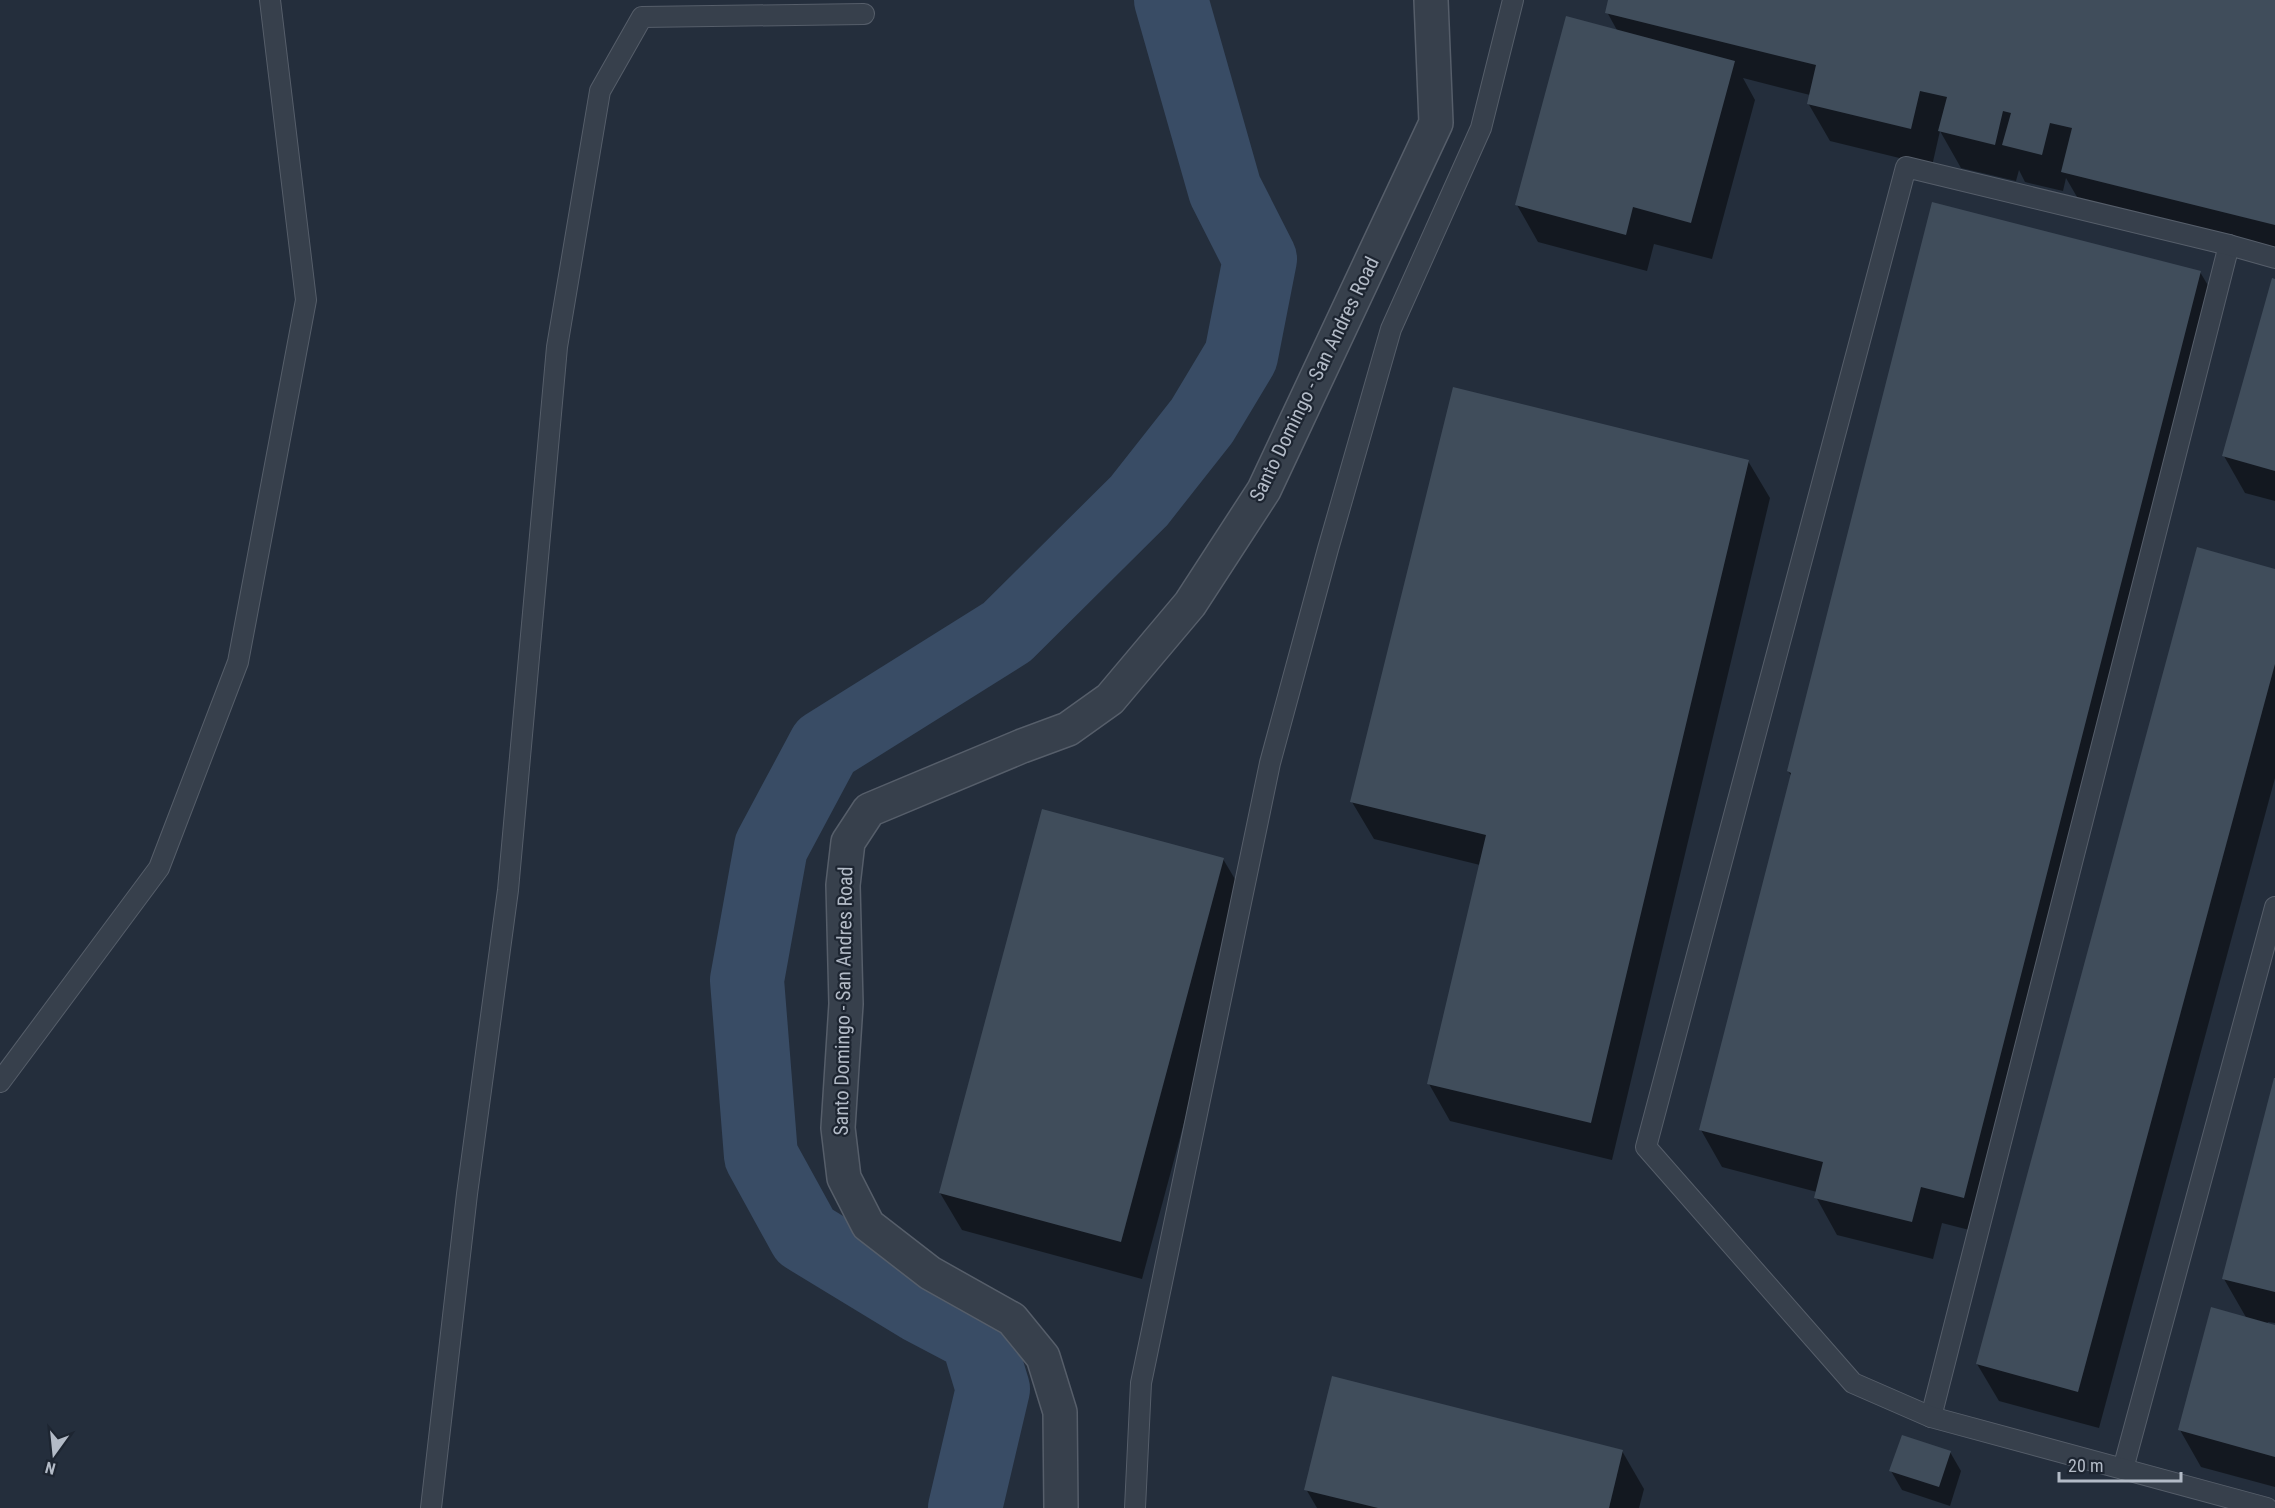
<svg xmlns="http://www.w3.org/2000/svg" width="2275" height="1508" font-family="'Roboto Condensed',sans-serif">
	<style>
		.shadow { fill: #0007 }
		.lines { fill: none; stroke-linecap: round; stroke-linejoin: round }
		.river { stroke: #394c65; stroke-width: 74 }
		.building { fill: #404d5b }
		.service-casing { stroke: #565e6a; stroke-width: 22 }
		.tertiary-casing { stroke: #565e6a; stroke-width: 36 }
		.service { stroke: #37404c; stroke-width: 20 }
		.tertiary { stroke: #37404c; stroke-width: 33 }
		.labels { text-anchor: middle; stroke-width: 4.5; stroke-linejoin: round; paint-order: stroke }
		.street-label { font-size: 20px; fill: #b3bbc7; stroke: #1d2531 }
	</style>
	<rect width="100%" height="100%" fill="#242e3c"/>
	<g class="shadow">
		<polygon points="1610,0 2275,0 2275,256 2084,209 2066,178 2063,191 2025,182 2019,170 2016,181 1961,168 1940,131 1932,166 1830,141 1808,103 1810,95 1743,78 1755,100 1712,259 1654,244 1647,271 1538,242 1517,205 1618,32 1607,12"/>
		<polygon points="2200,272 2222,309 1985,1234 1942,1223 1933,1259 1837,1235 1816,1197 1817,1192 1722,1167 1701,1130 1792,777 1788,771"/>
		<polygon points="2275,280 2275,501 2245,493 2224,456"/>
		<polygon points="1748,461 1770,498 1612,1160 1450,1121 1429,1084 1480,865 1374,839 1352,802"/>
		<polygon points="2275,571 2275,778 2099,1428 1999,1401 1977,1364"/>
		<polygon points="1223,859 1245,896 1142,1279 962,1230 940,1193"/>
		<polygon points="2275,1081 2275,1323 2268,1322 2267,1324 2275,1327 2275,1487 2201,1467 2180,1430 2247,1319 2224,1279"/>
		<polygon points="1622,1451 1644,1489 1639,1508 1317,1508 1306,1489"/>
		<polygon points="1950,1452 1961,1471 1950,1506 1902,1490 1891,1471"/>
	</g>
	<g class="lines">
		<polyline class="river" points="965,1508 993,1389 977,1336 920,1306 805,1236 761,1156 747,980 771,847 825,746 1007,632 1139,501 1202,421 1241,356 1260,259 1225,190 1171,0"/>
	</g>
	<g class="building">
		<polygon points="1608,0 2275,0 2275,225 2061,172 2072,128 2050,123 2042,155 2002,145 2011,113 2003,111 1995,145 1938,131 1947,97 1920,91 1911,129 1807,104 1816,65 1605,13"/>
		<polygon points="1566,16 1735,61 1691,223 1633,207 1626,235 1515,205"/>
		<polygon points="1932,202 2201,271 1964,1198 1921,1187 1912,1222 1814,1198 1823,1162 1699,1130 1791,773 1787,771"/>
		<polygon points="2272,278 2275,279 2275,471 2222,456"/>
		<polygon points="1453,387 1749,460 1591,1123 1427,1084 1486,835 1350,802"/>
		<polygon points="2197,547 2275,569 2275,664 2078,1392 1976,1364"/>
		<polygon points="1042,809 1224,858 1121,1242 939,1193"/>
		<polygon points="2274,1078 2275,1078 2275,1292 2222,1279"/>
		<polygon points="2211,1307 2275,1325 2275,1457 2178,1430"/>
		<polygon points="1332,1376 1623,1450 1609,1508 1378,1508 1304,1490"/>
		<polygon points="1902,1435 1951,1451 1939,1487 1889,1471"/>
	</g>
	<g class="lines">
		<defs>
			<g id="service">
				<polyline points="0,1082 159,868 238,662 306,300 270,0"/>
				<polyline points="1931,1417 2229,245"/>
				<polyline points="2123,1469 2275,907"/>
				<polyline points="431,1508 467,1194 508,890 557,347 600,91 642,17 864,14"/>
				<polyline points="1135,1508 1141,1383 1270,763 1328,549 1391,329 1481,128 1513,0"/>
				<polyline points="2267,1508 1931,1417 1853,1383 1646,1147 1906,167 2229,245 2275,258"/>
			</g>
			<polyline id="tertiary" points="1061,1508 1060,1412 1043,1357 1012,1319 930,1273 868,1225 844,1178 838,1128 846,1004 843,885 848,842 869,810 1022,746 1068,729 1110,699 1190,604 1264,490 1436,123 1431,0"/>
		</defs>
		<use href="#service" class="service-casing"/>
		<use href="#tertiary" class="tertiary-casing"/>
		<use href="#service" class="service"/>
		<use href="#tertiary" class="tertiary"/>
	</g>
	<g class="labels">
		<g class="street-label">
			<text transform="translate(1314 379) rotate(-64)" y="7">Santo Domingo - San Andres Road</text>
			<text transform="translate(843 1001) rotate(-89)" y="7">Santo Domingo - San Andres Road</text>
		</g>
	</g>
	<g transform="translate(54 1454) rotate(195)" stroke="#1d2531" stroke-width="4.5" paint-order="stroke">
	<path d="M0-4.5L10 22L0 15L-10 22Z" fill="#b3bbc7"/>
	<text y="-9" font-size="16" font-weight="bold" text-anchor="middle" fill="#b3bbc7">N</text>
	</g>
	<path d="M2059 1472v9h122v-9" fill="none" stroke="#b3bbc7" stroke-width="3"/>
	<text x="2068" y="1472" font-size="18" fill="#b3bbc7" stroke="#1d2531" stroke-width="4.5" paint-order="stroke">20 m</text>
</svg>
